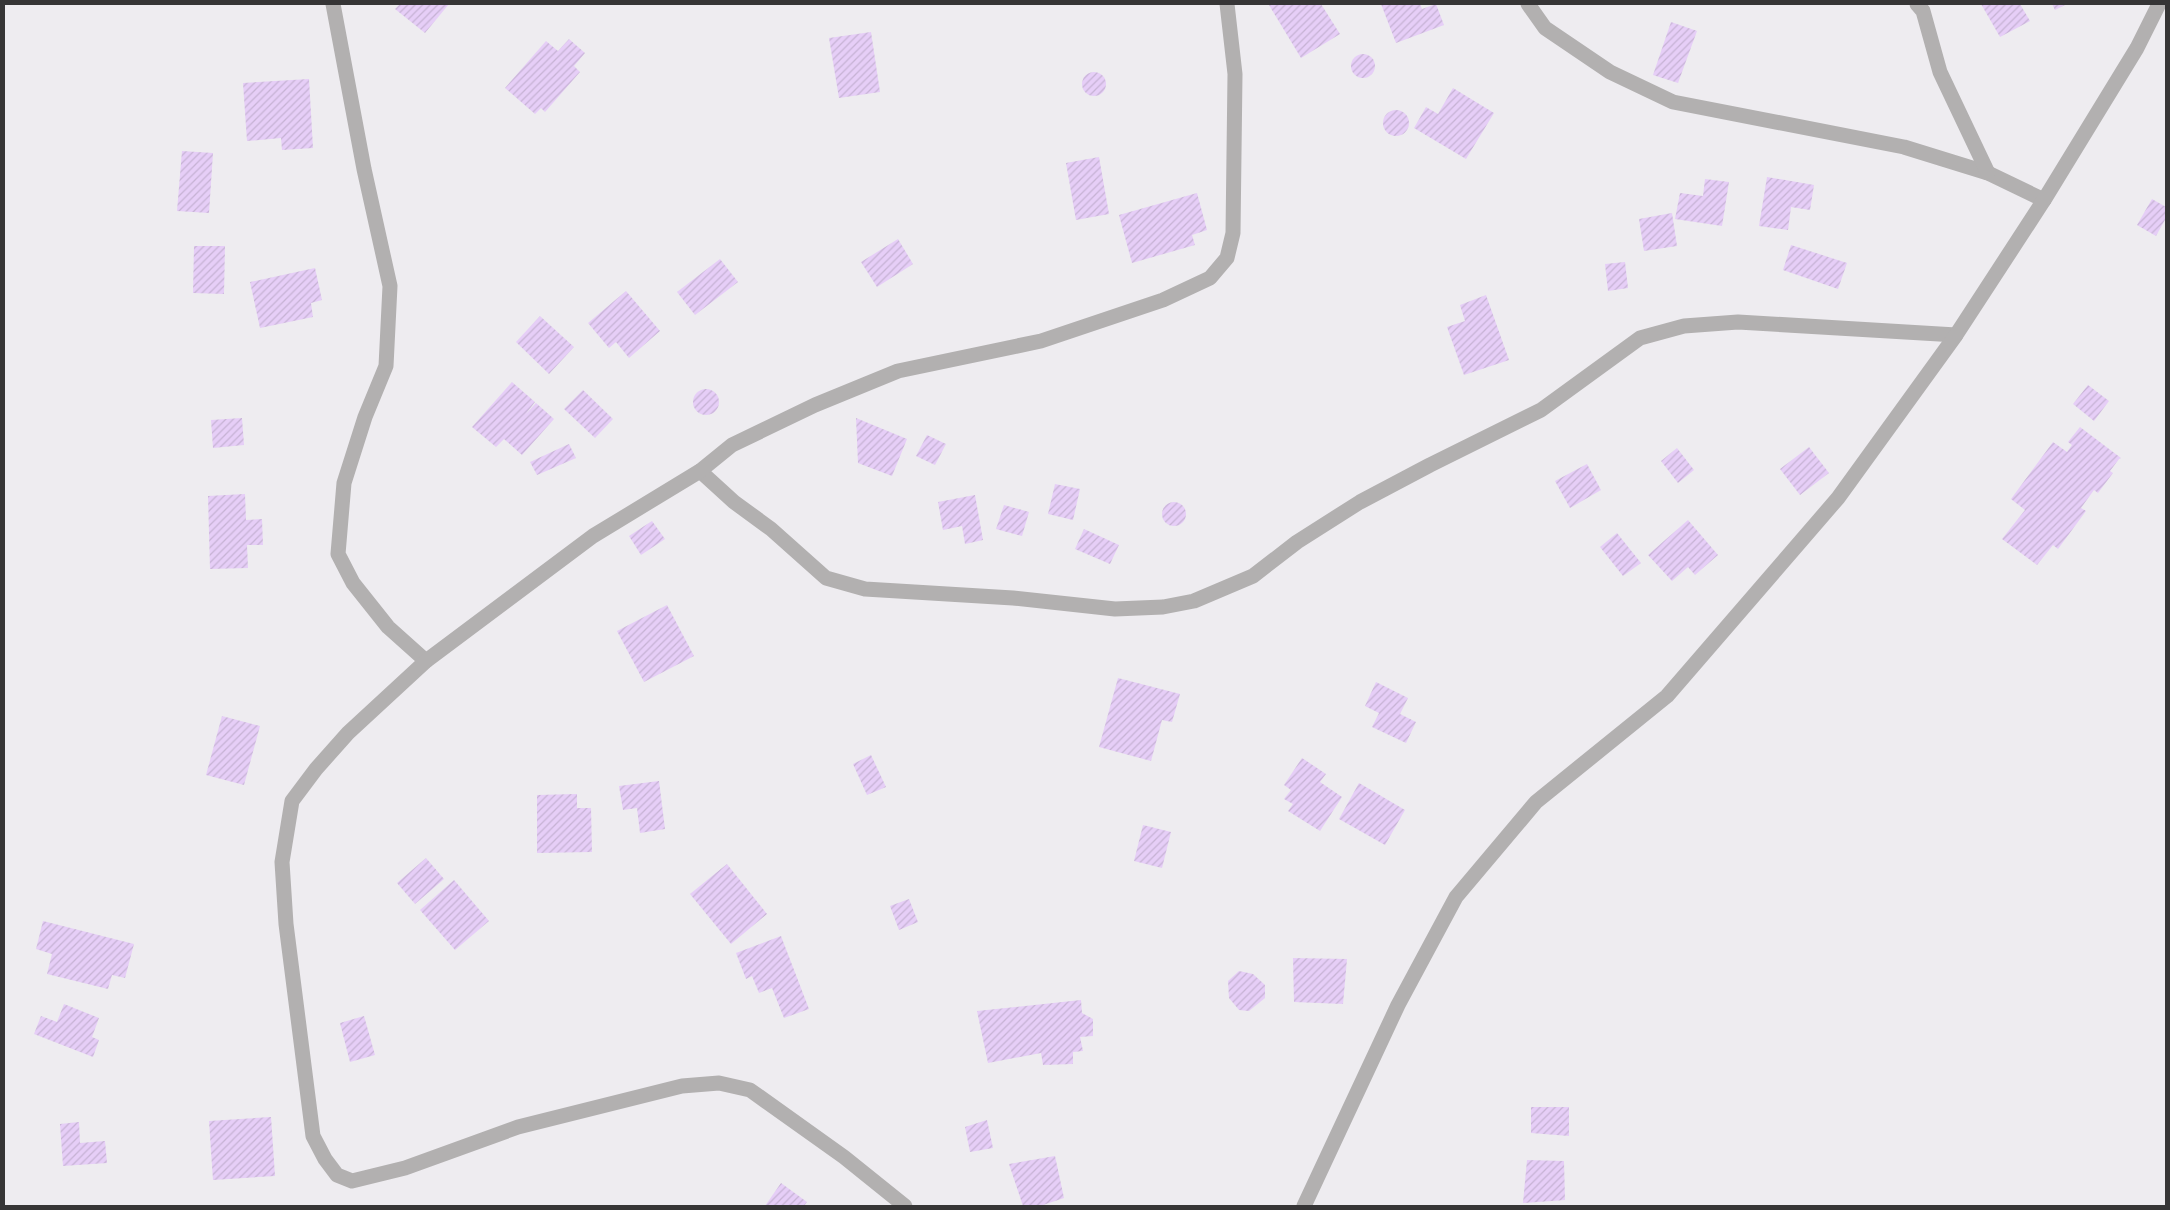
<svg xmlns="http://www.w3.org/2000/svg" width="2170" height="1210" font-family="'Nunito Sans',sans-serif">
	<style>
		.building { fill: url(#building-hatch) }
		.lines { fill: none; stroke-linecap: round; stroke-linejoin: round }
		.minor { stroke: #b2b0b0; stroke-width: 15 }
	</style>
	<defs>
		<pattern id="building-hatch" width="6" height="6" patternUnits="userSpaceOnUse" patternTransform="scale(1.25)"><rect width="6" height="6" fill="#e6cef7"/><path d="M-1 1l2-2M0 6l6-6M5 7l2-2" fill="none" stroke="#c6b2d4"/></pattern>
	</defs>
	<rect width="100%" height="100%" fill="#eeecf0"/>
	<g class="building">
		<polygon points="400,4 449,4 425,33 395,9"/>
		<polygon points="1270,4 1321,4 1340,34 1301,58 1269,5"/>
		<polygon points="1381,4 1420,4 1422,9 1436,4 1444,25 1396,43"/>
		<polygon points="1981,4 2020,4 2030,21 2000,37"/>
		<polygon points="2052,4 2067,4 2055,10"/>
		<polygon points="1671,22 1697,31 1678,83 1653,75"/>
		<polygon points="871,32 880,92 839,98 829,38"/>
		<polygon points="569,39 585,53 574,66 580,72 545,112 541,108 535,114 505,88 546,41 558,51"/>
		<circle cx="1363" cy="66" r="12"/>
		<circle cx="1094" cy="84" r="12"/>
		<polygon points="309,79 313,148 282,150 281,138 247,141 243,83"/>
		<polygon points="1453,88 1494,113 1466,159 1414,128 1426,107 1438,114"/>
		<circle cx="1396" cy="123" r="13"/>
		<polygon points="182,151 213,153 209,213 177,211"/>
		<polygon points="1099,157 1109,214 1076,220 1066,163"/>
		<polygon points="1767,177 1814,185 1810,210 1791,207 1788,230 1759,226"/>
		<polygon points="1705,179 1729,182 1722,226 1675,219 1680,193 1703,196"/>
		<polygon points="1197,193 1207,230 1192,235 1195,245 1132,263 1119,215"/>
		<polygon points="2152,199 2166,207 2166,218 2156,236 2137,225"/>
		<polygon points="1672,213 1677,246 1644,251 1639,219"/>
		<polygon points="898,239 913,264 877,287 861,262"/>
		<polygon points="1791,245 1847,263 1838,289 1783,270"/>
		<polygon points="194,246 225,246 224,294 193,293"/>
		<polygon points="720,259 738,282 695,315 677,292"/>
		<polygon points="1625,262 1628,288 1608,291 1605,264"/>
		<polygon points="315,268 322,300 311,303 313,317 260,328 250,282"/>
		<polygon points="626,291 660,331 629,358 616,342 609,348 588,323"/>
		<polygon points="1486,295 1509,360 1464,375 1447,327 1465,321 1460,305"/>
		<polygon points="540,316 574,347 549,374 516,342"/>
		<polygon points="512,382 535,402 525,415 536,403 554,419 522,455 504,439 496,447 472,427"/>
		<polygon points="2088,385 2109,401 2094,421 2073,404"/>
		<circle cx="706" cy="402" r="13"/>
		<polygon points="583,390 613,419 595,438 564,409"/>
		<polygon points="242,418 244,445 213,448 211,420"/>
		<polygon points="856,418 907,439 892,476 858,463"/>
		<polygon points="2080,427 2121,458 2119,459 2110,471 2113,473 2098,493 2094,490 2081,508 2086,511 2058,549 2053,545 2037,565 2002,539 2025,510 2011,499 2053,442 2067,452 2072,445 2068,442"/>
		<polygon points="927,435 946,444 935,465 916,456"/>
		<polygon points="569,444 576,458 537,475 530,462"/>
		<polygon points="1809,447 1829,473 1800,495 1780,469"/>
		<polygon points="1677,448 1694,470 1678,483 1661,461"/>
		<polygon points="1587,464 1601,490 1570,508 1555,481"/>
		<polygon points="1055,484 1080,489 1073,520 1048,514"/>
		<polygon points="245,494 246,520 262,519 263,545 247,545 248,568 210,569 208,496"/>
		<polygon points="975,495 983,540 965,544 962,526 943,530 938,502"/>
		<circle cx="1174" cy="514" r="12"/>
		<polygon points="1004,505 1029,512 1022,536 996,529"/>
		<polygon points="1688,520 1718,555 1695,575 1688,567 1672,581 1648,555"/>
		<polygon points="652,521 665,539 641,555 629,536"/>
		<polygon points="1084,529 1119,545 1110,564 1075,549"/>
		<polygon points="1617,533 1641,563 1623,576 1600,547"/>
		<polygon points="667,605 694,656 644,682 617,631"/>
		<polygon points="1118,678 1180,694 1172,722 1162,720 1151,761 1099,747"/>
		<polygon points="1376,682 1408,698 1400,714 1416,722 1406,743 1372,727 1379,713 1365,706"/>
		<polygon points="222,716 260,726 244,785 206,775"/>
		<polygon points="871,755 886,787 867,795 853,764"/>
		<polygon points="1302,758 1326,774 1320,782 1342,797 1320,831 1288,811 1293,804 1284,799 1291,790 1284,785"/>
		<polygon points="659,781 665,829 640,833 637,808 623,810 619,786"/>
		<polygon points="1359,783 1405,810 1385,845 1339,819"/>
		<polygon points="577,794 577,808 591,808 592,852 537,853 537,795"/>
		<polygon points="1143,825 1171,832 1162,868 1134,861"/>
		<polygon points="426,858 444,879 415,904 397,883"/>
		<polygon points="727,864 767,914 731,944 690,894"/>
		<polygon points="454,880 489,921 455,950 420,910"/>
		<polygon points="909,899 918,922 899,930 890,906"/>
		<polygon points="43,921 134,944 125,978 112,975 108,989 47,974 52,954 36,949"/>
		<polygon points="781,936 809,1009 784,1018 772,988 759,993 752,976 746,979 736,953"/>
		<polygon points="1293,958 1347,959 1343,1004 1294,1002"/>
		<polygon points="1239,971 1253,974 1265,985 1265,998 1249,1011 1239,1010 1229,998 1228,981"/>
		<polygon points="1081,1000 1082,1013 1093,1019 1093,1036 1080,1037 1083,1051 1073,1052 1073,1064 1043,1065 1041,1053 988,1063 977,1011"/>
		<polygon points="64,1004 99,1018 92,1037 99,1040 93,1057 34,1034 41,1016 57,1022"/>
		<polygon points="364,1016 375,1055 350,1062 340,1023"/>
		<polygon points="1531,1107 1569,1107 1569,1136 1531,1133"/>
		<polygon points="271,1117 275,1176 213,1180 209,1121"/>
		<polygon points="987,1120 993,1148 970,1152 965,1127"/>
		<polygon points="79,1122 80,1143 105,1141 107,1163 63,1166 60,1124"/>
		<polygon points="1055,1156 1064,1198 1040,1206 1023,1206 1009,1164"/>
		<polygon points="1527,1160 1564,1161 1565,1200 1523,1203"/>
		<polygon points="781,1183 807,1202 804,1206 765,1206"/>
	</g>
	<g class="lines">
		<g class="minor">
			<polyline points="333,4 364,169 390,286 386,366 365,417 344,483 338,554 353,583 388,627 426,661"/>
			<polyline points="1528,4 1545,28 1610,72 1673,102 1904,147 1988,173 2044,200"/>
			<polyline points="1917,4 1923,11 1940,72 1988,173"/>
			<polyline points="700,471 734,502 771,529 826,578 865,589 1013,598 1115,609 1163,607 1194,601 1253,576 1297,542 1360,502 1430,465 1541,410 1640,338 1684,326 1738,322 1956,335"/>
			<polyline points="905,1206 844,1157 750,1090 719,1083 682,1086 518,1127 405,1168 352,1181 337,1175 325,1159 313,1136 286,924 282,862 292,801 316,769 348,733 426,661 593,536 700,471 732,445 815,405 898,371 1041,341 1163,300 1210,278 1227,258 1233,233 1235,74 1227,4"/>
			<polyline points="1304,1206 1398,1005 1456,897 1536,802 1667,696 1838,498 1956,335 2044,200 2137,48 2159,4"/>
		</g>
	</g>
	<rect width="2170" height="1210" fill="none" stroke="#363536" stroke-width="10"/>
</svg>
